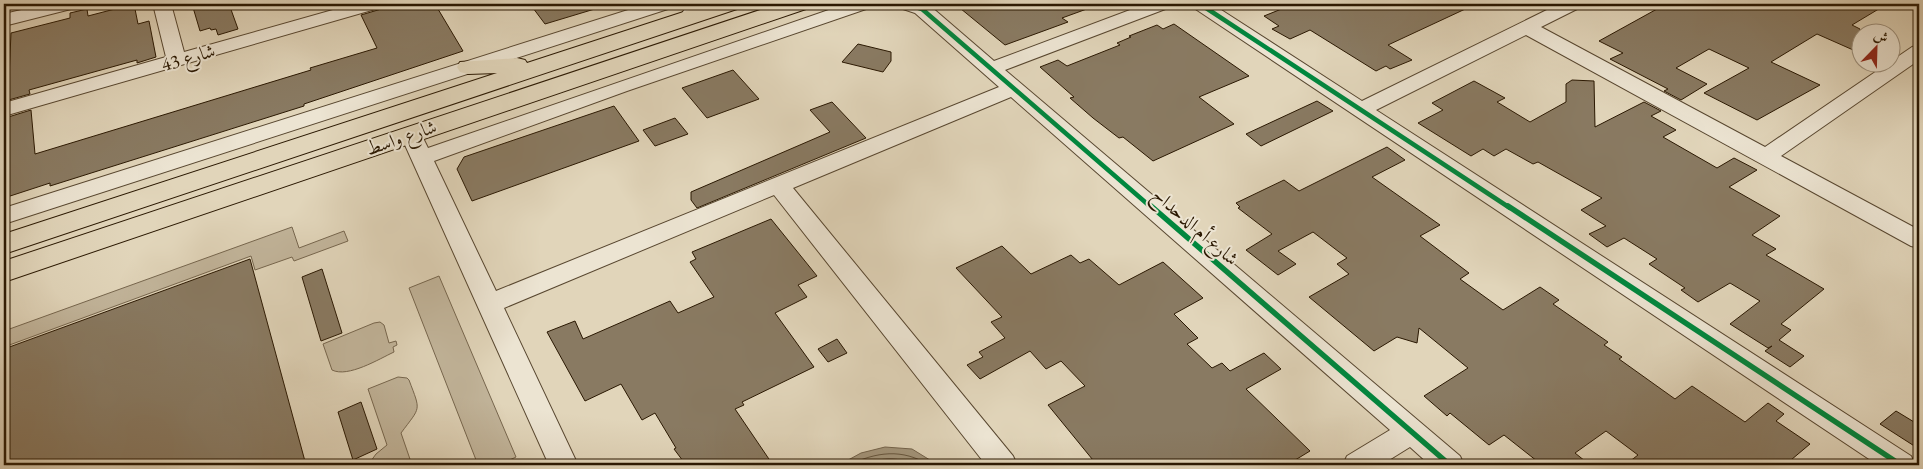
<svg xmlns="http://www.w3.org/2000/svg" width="1923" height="469" font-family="'EB Garamond',Amiri,serif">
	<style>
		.green { fill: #c2b59b; stroke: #76664e }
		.water { fill: #a3957b; stroke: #73634b }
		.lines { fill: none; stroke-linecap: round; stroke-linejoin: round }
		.shore { stroke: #66563e; stroke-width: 1 }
		.building { fill: #897a62; stroke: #2a1802 }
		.street-casing { stroke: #584730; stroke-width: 2 }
		.primary-casing { stroke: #2a1802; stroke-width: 2 }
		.street { fill: #ece4d2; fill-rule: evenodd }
		.primary { fill: #e1d5ba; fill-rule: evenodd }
		.cycleway-far1-casing { stroke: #ece4d2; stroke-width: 7 }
		.cycleway-casing { stroke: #ece4d2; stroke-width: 9 }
		.cycleway-far1 { stroke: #00873e; stroke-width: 4.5 }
		.cycleway { stroke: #00873e; stroke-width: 5.5 }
		.labels { text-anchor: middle; stroke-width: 4; stroke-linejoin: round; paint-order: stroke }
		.street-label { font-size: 19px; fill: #2a1802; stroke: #ece4d2 }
	</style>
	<rect width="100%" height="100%" fill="#e1d5ba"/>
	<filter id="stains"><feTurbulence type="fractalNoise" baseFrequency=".004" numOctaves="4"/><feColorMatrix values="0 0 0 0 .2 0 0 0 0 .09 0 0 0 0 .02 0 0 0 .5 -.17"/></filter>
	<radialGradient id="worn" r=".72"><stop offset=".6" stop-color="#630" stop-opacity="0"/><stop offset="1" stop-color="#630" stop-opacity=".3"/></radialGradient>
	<g class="green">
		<polygon points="292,227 299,248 344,231 348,241 294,261 292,257 255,270 251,256 4,347 4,331"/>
		<polygon points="439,276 516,457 499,465 478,465 409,288"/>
		<path d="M380,322L384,325L389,343L396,341L397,345L393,347L394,352C379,359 348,378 332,370L323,344L374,323Z"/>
		<path d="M398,377L407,378L409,380C421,412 421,406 401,433L412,465H368L376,454L387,445L368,389Z"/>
	</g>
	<polygon class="water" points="885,447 912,449 938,465 839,465 861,453"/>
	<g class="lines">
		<g class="shore">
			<path d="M849,465C876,452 902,448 929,465"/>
			<path d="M862,465C881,457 899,457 918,465"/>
		</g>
	</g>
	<g class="building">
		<polygon points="134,4 138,24 149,21 156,57 137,63 137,60 29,90 30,94 5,101 4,80 9,78 11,33 70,18 70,13 87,9 88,16"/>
		<polygon points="192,4 229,4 238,29 218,35 216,29 211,30 210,28 200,31"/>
		<polygon points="398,4 435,4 463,51 304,104 304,106 50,186 50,183 4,198 4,121 5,118 31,110 35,154 311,70 310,68 377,48 361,15"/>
		<polygon points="530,4 597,4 598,8 545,24"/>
		<polygon points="955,4 1095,4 1095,6 1062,18 1068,22 1005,45"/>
		<polygon points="1294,4 1476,4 1388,45 1412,60 1390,69 1386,66 1376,71 1310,30 1290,39 1272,29 1279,26 1264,16"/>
		<polygon points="1666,4 1887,4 1852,25 1860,29 1860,53 1817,34 1771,62 1820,85 1757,120 1704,93 1749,68 1709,49 1676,68 1707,84 1681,100 1664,91 1668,89 1610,59 1623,53 1599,41"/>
		<polygon points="1174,24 1249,76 1199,97 1234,124 1153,161 1123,137 1119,138 1093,118 1070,98 1074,97 1040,67 1058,60 1067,66 1120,45 1117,43 1131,37 1129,36 1157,25 1163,29"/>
		<polygon points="858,44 891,52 891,61 883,72 842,62"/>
		<polygon points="733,70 759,99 707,118 682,88"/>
		<polygon points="1572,80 1594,81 1595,127 1644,102 1661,111 1651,116 1676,130 1663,137 1717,168 1734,158 1757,170 1729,187 1780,216 1752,235 1776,249 1766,255 1824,289 1781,324 1791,330 1779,340 1804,356 1790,367 1765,351 1772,346 1768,348 1730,324 1760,301 1730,283 1698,302 1681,290 1685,288 1649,264 1657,259 1624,238 1607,247 1589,234 1606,226 1581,210 1602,198 1538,162 1533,164 1506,149 1494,156 1483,149 1471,156 1418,123 1443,110 1432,103 1474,81 1505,98 1497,102 1530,122 1566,102 1566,84"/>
		<polygon points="1317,101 1333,111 1261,146 1246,134"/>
		<polygon points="832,102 866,138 697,208 691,200 691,192 830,132 810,110"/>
		<polygon points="614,106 639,141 472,201 457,169 464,157"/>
		<polygon points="675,118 688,134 655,146 643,130"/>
		<polygon points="1387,147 1405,160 1372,177 1440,225 1420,236 1469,273 1460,279 1503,310 1540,287 1559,300 1553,304 1608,342 1604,345 1622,357 1619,359 1675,399 1692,386 1745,422 1768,403 1784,414 1776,421 1810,444 1785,465 1625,465 1638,455 1606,431 1575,453 1590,465 1542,465 1504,435 1489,445 1450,413 1447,416 1424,396 1468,368 1419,328 1417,343 1397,337 1374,351 1309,297 1349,274 1337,264 1347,258 1313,232 1278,251 1296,264 1278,275 1246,250 1272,234 1238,208 1240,207 1236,203 1284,180 1299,191"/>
		<polygon points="771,219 817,276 798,285 807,297 775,313 814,367 742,402 744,405 735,409 773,465 686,465 674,449 676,448 655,413 642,420 621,384 585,401 547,332 575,321 583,339 670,301 678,313 714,297 690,262 696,259 692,252"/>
		<polygon points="1002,246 1031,274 1071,255 1080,263 1089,259 1119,285 1163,262 1203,298 1174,314 1198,338 1187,344 1212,368 1222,363 1230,371 1264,353 1281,369 1246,389 1310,451 1287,465 1097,465 1048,405 1085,386 1061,361 1046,369 1030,351 980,379 967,365 983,357 979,352 1005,338 991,322 1002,317 956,268"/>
		<polygon points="250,259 306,465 4,465 4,349"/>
		<polygon points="322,269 342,333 321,341 302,277"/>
		<polygon points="837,339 847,353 828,362 818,349"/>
		<polygon points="361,402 377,449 353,460 338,412"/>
		<polygon points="1896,411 1919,425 1919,449 1880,424"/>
	</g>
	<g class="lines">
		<defs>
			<g id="street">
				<polygon points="47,4 78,4 75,8 4,26 4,14"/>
				<polygon points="153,4 171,4 184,52 354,4 382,4 379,8 4,116 4,103 166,57"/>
				<polygon points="647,4 674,4 671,8 4,224 4,208"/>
				<polygon points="688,4 706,4 695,22 688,24 681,22 679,18"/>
				<polygon points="846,4 872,4 869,8 627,91 434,161 496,291 999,87 915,13 900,8 897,4 929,5 994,61 1146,4 1171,4 1168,8 1005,70 1460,456 1464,465 1430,465 1410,447 1381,465 1343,465 1347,456 1390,430 1011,97 793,188 1013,456 1017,465 986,465 774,195 504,308 578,465 549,465 405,145 408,140 416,138 424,140 428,148"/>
				<polygon points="1191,4 1212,4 1362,101 1559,4 1582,4 1579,8 1541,27 1765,147 1912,47 1919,45 1919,60 1781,156 1919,230 1919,248 1911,246 1526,35 1376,110 1911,456 1915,465 1878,465 1194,8"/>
			</g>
			<g id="primary">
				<polygon points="708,4 740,4 737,9 4,254 4,234 497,73 468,74 460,72 457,67 460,62 517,58 525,60 527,63"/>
				<polygon points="778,4 809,4 806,9 4,282 4,261"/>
			</g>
		</defs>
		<use href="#street" class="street-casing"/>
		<use href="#primary" class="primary-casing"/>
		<use href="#street" class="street"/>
		<use href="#primary" class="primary"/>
		<defs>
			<g id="cycleway-far1">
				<polyline points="906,4 922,9 1152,208"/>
				<polyline points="1200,4 1510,208"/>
			</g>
			<g id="cycleway">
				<polyline points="1151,206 1450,465"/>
				<polyline points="1508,206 1901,465"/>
			</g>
		</defs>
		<use href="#cycleway-far1" class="cycleway-far1-casing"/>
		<use href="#cycleway" class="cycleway-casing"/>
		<use href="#cycleway-far1" class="cycleway-far1"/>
		<use href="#cycleway" class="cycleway"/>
	</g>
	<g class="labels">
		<g class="street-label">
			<text transform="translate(188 57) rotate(-16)" y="7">شارع 43</text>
			<text transform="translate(401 137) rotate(-19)" y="7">شارع واسط</text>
			<text transform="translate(1196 226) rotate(41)" y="7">شارع أم الدحداح</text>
		</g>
	</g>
	<rect width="1923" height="469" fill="none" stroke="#e1d5ba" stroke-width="20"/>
	<rect x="5" y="5" width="1913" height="459" fill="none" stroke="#2a1802" stroke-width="2.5"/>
	<rect x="10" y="10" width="1903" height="449" fill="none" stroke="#2a1802"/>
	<g transform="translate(1876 48) rotate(23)"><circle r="24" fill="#ece4d2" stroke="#9e927f"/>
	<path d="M0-4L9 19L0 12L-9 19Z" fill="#8f2418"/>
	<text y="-8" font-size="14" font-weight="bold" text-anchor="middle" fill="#2a1802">ش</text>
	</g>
	<rect width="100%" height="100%" filter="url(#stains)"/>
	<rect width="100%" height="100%" fill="url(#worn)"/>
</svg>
